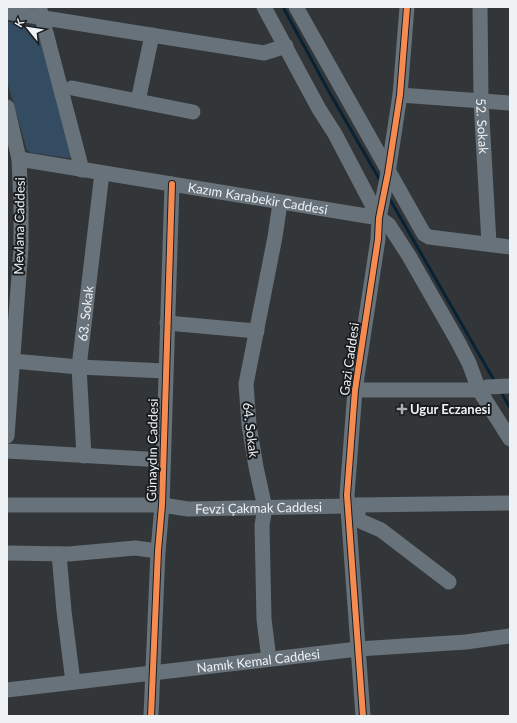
<svg xmlns="http://www.w3.org/2000/svg" width="517" height="723" font-family="Lato,sans-serif">
	<style>
		.green { fill: #334c61 }
		.lines { fill: none; stroke-linecap: round; stroke-linejoin: round }
		.stream { stroke: #072234; stroke-width: 3 }
		.minor { stroke: #67727a; stroke-width: 15 }
		.cycleway-casing { stroke: #1a1d1f; stroke-width: 8 }
		.cycleway { stroke: #f68b52; stroke-width: 6 }
		.poi-dot { fill: #adb0b3; stroke: #1a1d1f; stroke-width: 1.5 }
		.labels { text-anchor: middle; stroke-width: 4; stroke-linejoin: round; paint-order: stroke }
		.street-label { font-size: 13px; fill: #eef2f5; stroke: #1a1d1f }
		.poi-label { font-size: 13px; font-weight: bold; fill: #eef2f5; stroke: #1a1d1f; text-anchor: start }
	</style>
	<rect width="100%" height="100%" fill="#333638"/>
	<polygon class="green" points="7,22 37,26 72,155 69,158 32,153 27,150 7,81"/>
	<g class="lines">
		<g class="stream">
			<polyline points="283,7 328,90 381,182"/>
			<polyline points="388,196 495,382"/>
			<polyline points="500,390 510,408"/>
		</g>
		<g class="minor">
			<polyline points="264,7 319,109 335,134 379,218 389,225 409,256 457,340 469,363 479,390 510,439"/>
			<polyline points="296,7 424,234 429,237 510,247"/>
			<path id="s1" d="M480,7L481,100L489,244"/>
			<polyline points="40,10 82,170"/>
			<polyline points="7,12 264,53 286,46"/>
			<polyline points="72,88 193,112"/>
			<polyline points="400,95 510,103"/>
			<polyline points="138,101 152,35"/>
			<polyline points="7,107 19,159 21,207 21,248 7,436"/>
			<path id="s2" d="M19,159L379,218"/>
			<polyline points="167,323 257,331"/>
			<polyline points="13,361 79,367 165,371"/>
			<polyline points="355,390 479,390 487,387 510,386"/>
			<polyline points="7,451 163,460"/>
			<path id="s3" d="M84,456L79,367L102,173"/>
			<path id="s4" d="M7,505H162L188,509L348,506L358,505L510,503"/>
			<polyline points="358,505 358,520 381,530 449,582"/>
			<polyline points="7,553 69,554 135,548 158,551"/>
			<polyline points="59,554 64,611 73,682"/>
			<polyline points="269,659 264,619 262,525 265,508 256,467 249,425 246,384 275,237 280,203"/>
			<path id="s5" d="M7,690L358,649L466,642L510,636"/>
			<polyline points="151,716 158,551 162,505 172,184"/>
			<polyline points="363,716 347,495 355,390 378,239 379,218 388,173 400,95 407,7"/>
		</g>
		<defs>
			<g id="cycleway">
				<polyline points="151,716 158,551 162,505 172,184"/>
				<polyline points="363,716 347,495 355,390 378,239 379,218 388,173 400,95 407,7"/>
			</g>
		</defs>
		<use href="#cycleway" class="cycleway-casing"/>
		<use href="#cycleway" class="cycleway"/>
	</g>
	<path class="poi-dot" d="M400 403h4v4h4v4h-4v4h-4v-4h-4v-4h4z"/>
	<g class="labels">
		<g class="street-label">
			<text dy="5" stroke="none"><textPath href="#s1" startOffset="119">52. Sokak</textPath></text>
			<text dy="5" stroke="none"><textPath href="#s2" startOffset="242">Kazım Karabekir Caddesi</textPath></text>
			<text transform="translate(19 226) rotate(-89)" y="5">Mevlana Caddesi</text>
			<text dy="5" stroke="none"><textPath href="#s3" startOffset="143">63. Sokak</textPath></text>
			<text transform="translate(349 359) rotate(-82)" y="5">Gazi Caddesi</text>
			<text transform="translate(251 430) rotate(83)" y="5">64. Sokak</text>
			<text transform="translate(152 450) rotate(-89)" y="5">Günaydın Caddesi</text>
			<text dy="5" stroke="none"><textPath href="#s4" startOffset="252">Fevzi Çakmak Caddesi</textPath></text>
			<text dy="5" stroke="none"><textPath href="#s5" startOffset="253">Namık Kemal Caddesi</textPath></text>
		</g>
		<g class="poi-label">
			<text x="410" y="414">Ugur Eczanesi</text>
		</g>
	</g>
	<rect width="517" height="723" fill="none" stroke="#eef2f5" stroke-width="16"/>
	<g transform="translate(28 28) rotate(300)" stroke="#1a1d1f" stroke-width="3" paint-order="stroke">
	<path d="M0-3L7 15L0 10L-7 15Z" fill="#eef2f5"/>
	<text y="-6" font-size="11" font-weight="bold" text-anchor="middle" fill="#eef2f5">K</text>
	</g>
</svg>
